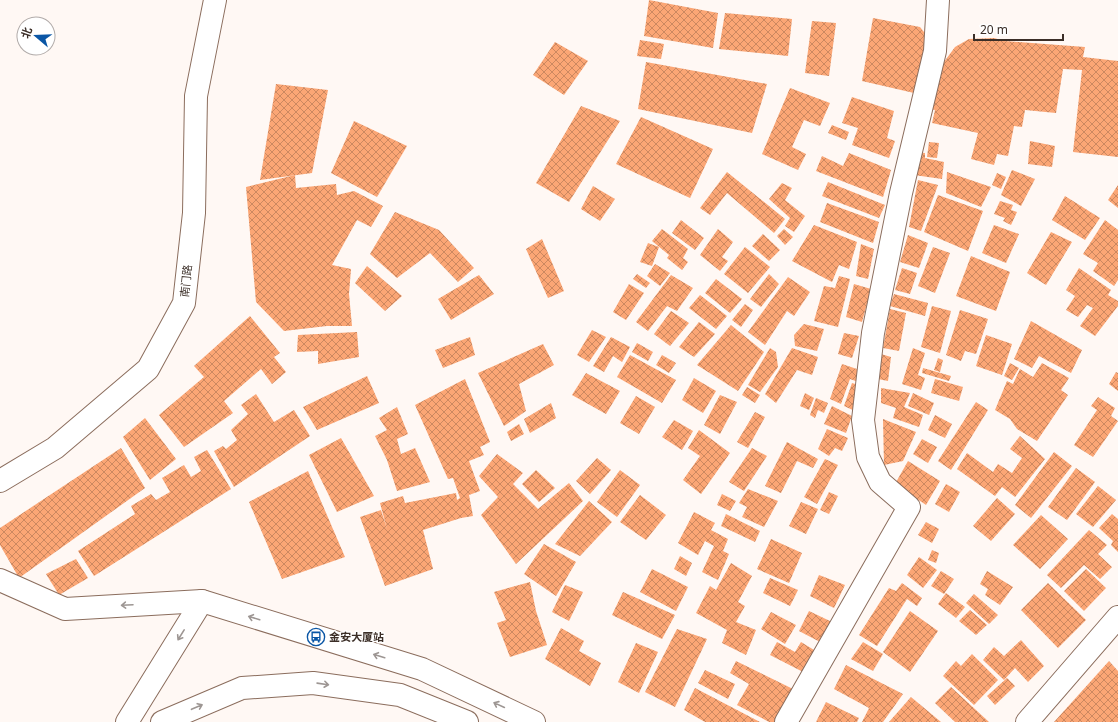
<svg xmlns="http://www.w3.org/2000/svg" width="1118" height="722" font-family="'Noto Sans','Noto Sans SC',sans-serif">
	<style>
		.building { fill: url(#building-cross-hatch) }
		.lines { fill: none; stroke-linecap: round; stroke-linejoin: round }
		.minor-casing { stroke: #8b6d5d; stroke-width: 24 }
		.secondary-casing { stroke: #8b6d5d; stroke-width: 24 }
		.minor { stroke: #fff; stroke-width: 22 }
		.secondary { stroke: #fff; stroke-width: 22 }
		.oneway { stroke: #9d9693 }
		.labels { text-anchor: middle; stroke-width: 3; stroke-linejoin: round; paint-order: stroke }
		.street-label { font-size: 11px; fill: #3b2e27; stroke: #fff }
		.poi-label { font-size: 11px; font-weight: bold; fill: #3b2e27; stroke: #fff; text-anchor: start }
	</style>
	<defs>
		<pattern id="building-cross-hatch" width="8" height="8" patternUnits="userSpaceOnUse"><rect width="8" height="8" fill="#fba675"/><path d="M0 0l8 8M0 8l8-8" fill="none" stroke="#cc8860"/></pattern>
	</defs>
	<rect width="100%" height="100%" fill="#fff8f4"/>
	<g class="building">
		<polygon points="649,0 718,13 713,48 644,36"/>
		<polygon points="725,13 792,19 788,56 719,49"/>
		<polygon points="873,18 920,27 928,37 914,93 862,81"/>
		<polygon points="812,21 836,23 829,76 805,73"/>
		<polygon points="994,38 1005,41 1019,42 1085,47 1083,57 1118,61 1118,157 1073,152 1082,70 1063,69 1056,113 1025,110 1022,127 1014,126 1008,156 997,154 994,165 971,159 978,133 932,123 935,110 931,109 941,66 955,47 969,39"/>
		<polygon points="640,40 664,44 661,59 637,56"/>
		<polygon points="555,42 588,61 564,95 533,75"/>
		<polygon points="646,62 767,84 752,133 638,109"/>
		<polygon points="276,84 328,90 312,173 260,180"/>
		<polygon points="790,88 830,103 820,126 804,120 792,147 806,154 798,170 762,154"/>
		<polygon points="852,97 894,111 887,138 895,141 889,158 852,145 858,128 842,123"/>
		<polygon points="581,106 620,121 569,202 536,183"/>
		<polygon points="641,117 713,149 690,198 616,164"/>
		<polygon points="354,121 407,146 377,197 331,173"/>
		<polygon points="832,125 849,132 846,140 828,133"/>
		<polygon points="1030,141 1055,146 1052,167 1028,164"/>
		<polygon points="929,142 939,143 937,158 927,157"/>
		<polygon points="916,152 925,153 925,158 944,162 942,179 914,175"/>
		<polygon points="849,153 891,170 883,197 816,171 822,156 843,166"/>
		<polygon points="1012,170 1035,179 1021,206 1001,195"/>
		<polygon points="727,172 785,219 774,233 727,193 710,215 700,208"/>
		<polygon points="947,172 991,187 981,207 946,193"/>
		<polygon points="997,173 1006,177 1001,189 992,185"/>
		<polygon points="295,175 296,188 336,184 337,195 354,191 383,206 371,227 357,220 332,265 351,269 349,294 352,326 327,326 284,331 256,302 246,187"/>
		<polygon points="918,180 938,185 921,231 909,227"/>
		<polygon points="828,182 885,205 879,218 822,196"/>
		<polygon points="782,183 792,188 785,200 805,216 794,232 785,226 790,218 769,199"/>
		<polygon points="1118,185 1118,208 1108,200"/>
		<polygon points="593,186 615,199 600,221 581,209"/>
		<polygon points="938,195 983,211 968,251 924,232"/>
		<polygon points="1065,196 1100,218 1085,240 1052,220"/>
		<polygon points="1000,201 1013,205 1011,210 1017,212 1011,225 1003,221 1005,218 994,214"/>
		<polygon points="827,203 879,222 873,243 820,222"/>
		<polygon points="395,212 439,230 474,268 458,282 430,253 397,278 370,254"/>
		<polygon points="681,220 704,238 695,250 672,233"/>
		<polygon points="1105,220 1118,230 1118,280 1114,286 1093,271 1098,263 1083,254"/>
		<polygon points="814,225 857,242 849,269 839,265 832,282 792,261"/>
		<polygon points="994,225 1019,234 1006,263 982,253"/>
		<polygon points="662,229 688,249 683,258 688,262 682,270 667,258 669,255 652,241"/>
		<polygon points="718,229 733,242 722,257 728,261 720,271 700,255"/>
		<polygon points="784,229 793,237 785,245 777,236"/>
		<polygon points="1051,232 1072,242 1046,285 1027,273"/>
		<polygon points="763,234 780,250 769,261 752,246"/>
		<polygon points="908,235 928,243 919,268 900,262"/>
		<polygon points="542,239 564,291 548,298 526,249"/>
		<polygon points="648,243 659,247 652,266 640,262"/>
		<polygon points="861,244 874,249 868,279 856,276"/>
		<polygon points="745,247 770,267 748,293 724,274"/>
		<polygon points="933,247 950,253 935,293 918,286"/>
		<polygon points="971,256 1010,272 996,311 956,296"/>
		<polygon points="655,264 670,273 660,286 647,276"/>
		<polygon points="367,266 402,296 385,311 355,283"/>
		<polygon points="902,268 917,273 910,294 895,290"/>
		<polygon points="1079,268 1111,290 1108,295 1118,301 1118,306 1095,336 1080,326 1093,308 1087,305 1078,317 1066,310 1075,296 1066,290"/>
		<polygon points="637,274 650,283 646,288 633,279"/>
		<polygon points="769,274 779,284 761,307 750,299"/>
		<polygon points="479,275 494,294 451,320 438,299"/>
		<polygon points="671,275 693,288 677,311 667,306 648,331 636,322"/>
		<polygon points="839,276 850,279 838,327 814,321 824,286 835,288"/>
		<polygon points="788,277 810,292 794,316 787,311 765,345 748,332"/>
		<polygon points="716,279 742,299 730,313 705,293"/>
		<polygon points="629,284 644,293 626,320 613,312"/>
		<polygon points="854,284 871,289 862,322 846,317"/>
		<polygon points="894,294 928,303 925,316 890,306"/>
		<polygon points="700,295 727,316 716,329 689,308"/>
		<polygon points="745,304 753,310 741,327 732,320"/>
		<polygon points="932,306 951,311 940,353 921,347"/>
		<polygon points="890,309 906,313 899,351 883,348"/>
		<polygon points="960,310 988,319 976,354 965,351 961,361 946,355"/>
		<polygon points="671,311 689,323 670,346 654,334"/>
		<polygon points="250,316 280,353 274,357 286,372 272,384 261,369 224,401 233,413 184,447 159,415 204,377 194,366"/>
		<polygon points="1031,321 1082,350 1071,373 1039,356 1032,368 1014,359"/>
		<polygon points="699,322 715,334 694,357 679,347"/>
		<polygon points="804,324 824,329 817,351 795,346 794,335"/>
		<polygon points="731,325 764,352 738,391 697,365"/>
		<polygon points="592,330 606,337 589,362 577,355"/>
		<polygon points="357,332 359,357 318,364 318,351 297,352 298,335"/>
		<polygon points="844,333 859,336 852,358 838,354"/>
		<polygon points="986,335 1012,344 1002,375 976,366"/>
		<polygon points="470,337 475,355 443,368 435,350"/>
		<polygon points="611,337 630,347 622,362 613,356 604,372 593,366"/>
		<polygon points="637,343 653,352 648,361 632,352"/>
		<polygon points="543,344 554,365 519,384 526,411 504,426 478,373"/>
		<polygon points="770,348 776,352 778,367 760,392 748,385"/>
		<polygon points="792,348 818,357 812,375 797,370 776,403 765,394"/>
		<polygon points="913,348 925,353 918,375 925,378 921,390 902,384"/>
		<polygon points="881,354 891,357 888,381 878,379"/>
		<polygon points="630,355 676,380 662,403 617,377"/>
		<polygon points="662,355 676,363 669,373 656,365"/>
		<polygon points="938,358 943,360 940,372 934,370"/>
		<polygon points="1010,363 1019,368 1012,380 1004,376"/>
		<polygon points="1042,363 1069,378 1061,390 1068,395 1037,441 1017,429 1010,419 995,410 1007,381 1013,384 1020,369 1033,377"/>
		<polygon points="842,364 866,372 864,384 850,379 841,404 830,399"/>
		<polygon points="923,368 951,376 949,381 922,373"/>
		<polygon points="1116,372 1118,373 1118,391 1109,384"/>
		<polygon points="586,373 620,391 606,414 572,395"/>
		<polygon points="367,376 379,403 317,430 303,407"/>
		<polygon points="694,378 716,391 703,413 682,400"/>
		<polygon points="465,379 490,442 480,447 484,455 469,461 480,491 469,495 473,516 461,518 423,530 433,569 385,586 360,517 381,510 387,529 380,503 403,496 405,503 456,493 457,500 460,498 453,478 448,479 415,405"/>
		<polygon points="935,379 963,387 959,401 931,393"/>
		<polygon points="852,383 865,387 857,412 844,406"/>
		<polygon points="747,387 760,395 755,403 742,395"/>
		<polygon points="881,388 910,393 904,407 923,415 919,427 893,418 896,408 881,403"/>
		<polygon points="805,393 814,398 809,410 800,406"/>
		<polygon points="913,393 934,403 929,415 908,406"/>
		<polygon points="256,394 274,422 294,410 310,436 234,487 214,451 223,446 226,449 237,440 231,430 248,414 241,405"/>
		<polygon points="720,395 737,402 720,434 704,425"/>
		<polygon points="636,396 655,407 639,434 620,423"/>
		<polygon points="1098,397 1115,408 1111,416 1118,421 1093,457 1074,445 1097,410 1091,406"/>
		<polygon points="816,398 828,403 824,413 818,410 815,418 810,415"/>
		<polygon points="976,402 988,410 951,470 938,461"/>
		<polygon points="551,403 556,418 530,433 524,419"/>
		<polygon points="832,406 852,416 846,433 824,424"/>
		<polygon points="397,407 408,434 397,439 401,454 415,448 430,482 397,491 387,460 375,436 387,430 379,418"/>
		<polygon points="755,412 765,417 748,448 737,442"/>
		<polygon points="935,415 952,424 945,438 928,430"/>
		<polygon points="145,418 176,459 150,480 123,437"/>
		<polygon points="883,419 916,432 903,461 884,465"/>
		<polygon points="674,420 693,431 682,450 662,437"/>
		<polygon points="519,424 524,434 511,441 507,432"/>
		<polygon points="827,429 848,438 842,451 835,448 829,456 818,449"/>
		<polygon points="699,430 730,453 701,494 683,480 700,456 688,448"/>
		<polygon points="1020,436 1045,459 1015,497 1002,487 995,496 957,469 967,453 993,472 998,464 1012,473 1022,458 1010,449"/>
		<polygon points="341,438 374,496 337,512 309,455"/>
		<polygon points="922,439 937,447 928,463 913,454"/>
		<polygon points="787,442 818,459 813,468 797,461 781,493 765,486"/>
		<polygon points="121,448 145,488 19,578 0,545 0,528"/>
		<polygon points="752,448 767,456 744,491 729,482"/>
		<polygon points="207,450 231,489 94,576 78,551 135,514 131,506 151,494 156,500 170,492 162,478 184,465 191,477 201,471 194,457"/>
		<polygon points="1054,452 1072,466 1031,518 1015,505"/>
		<polygon points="497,454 523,473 513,484 538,509 569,483 583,501 516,564 481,515 498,497 479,476"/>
		<polygon points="597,458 611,470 590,494 576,481"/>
		<polygon points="825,459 838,465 817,504 804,497"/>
		<polygon points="908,461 940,481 926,505 895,484"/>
		<polygon points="1076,468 1095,482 1067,520 1048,507"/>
		<polygon points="536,470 555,488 539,502 522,484"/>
		<polygon points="620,470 640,485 617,517 597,502"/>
		<polygon points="308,471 345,557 282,579 249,502"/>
		<polygon points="946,484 960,492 949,512 935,504"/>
		<polygon points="1098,486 1116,500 1093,527 1076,514"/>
		<polygon points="748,489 778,501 764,527 742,517 747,507 739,503"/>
		<polygon points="829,492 838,496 829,514 820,510"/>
		<polygon points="722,494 736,501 730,511 717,505"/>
		<polygon points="640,495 666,515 646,540 620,522"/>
		<polygon points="997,498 1015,514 991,541 973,526"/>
		<polygon points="589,501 612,522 580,556 555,544"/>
		<polygon points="801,502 818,509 806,534 789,526"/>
		<polygon points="694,512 715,523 711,530 728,539 723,551 729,554 718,580 702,572 714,546 705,541 698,555 678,543"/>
		<polygon points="726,514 760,531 755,542 721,526"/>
		<polygon points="1112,514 1118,519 1118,552 1111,545 1113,541 1099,528"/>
		<polygon points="1041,515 1068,539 1040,569 1013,545"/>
		<polygon points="926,522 939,529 932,543 918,535"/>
		<polygon points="1089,530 1107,545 1098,554 1112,567 1100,579 1084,565 1061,588 1047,575"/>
		<polygon points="771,539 802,553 789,583 757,569"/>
		<polygon points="544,544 576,562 556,596 524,574"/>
		<polygon points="932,550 939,553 936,563 928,560"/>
		<polygon points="680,556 692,563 686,576 674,569"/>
		<polygon points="919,557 937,570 923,588 907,575"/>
		<polygon points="76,559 88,578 59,595 46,574"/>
		<polygon points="731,563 752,576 738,602 745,606 736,622 756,630 746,655 722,643 727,630 696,613 710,586 716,590"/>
		<polygon points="652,569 688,587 676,611 640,592"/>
		<polygon points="1086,569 1106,588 1084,611 1064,591"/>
		<polygon points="941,571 954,579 944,594 931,586"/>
		<polygon points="987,571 1013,587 1000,605 985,595 988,589 980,584"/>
		<polygon points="819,575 845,585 834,608 810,596"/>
		<polygon points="770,578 798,590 790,606 763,593"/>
		<polygon points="530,582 536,611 547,645 510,657 497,623 506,620 494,592"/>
		<polygon points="902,583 922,598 917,606 907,599 877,646 859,635 889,588 896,591"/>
		<polygon points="1048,583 1086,620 1058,648 1021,610"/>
		<polygon points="565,585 583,592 569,621 552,612"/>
		<polygon points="623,592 675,615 662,639 612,615"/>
		<polygon points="946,593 965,607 956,618 938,604"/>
		<polygon points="974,594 998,615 989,624 966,603"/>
		<polygon points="970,610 987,625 976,635 959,621"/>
		<polygon points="809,611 832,622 822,643 799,631"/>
		<polygon points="910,611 938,631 910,672 883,652"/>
		<polygon points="771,612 796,625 785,644 761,629"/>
		<polygon points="561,628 584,641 579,651 601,663 590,686 545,659"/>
		<polygon points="677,629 707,639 675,707 645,692"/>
		<polygon points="1021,640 1044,666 1028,682 1015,668 1004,680 983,660 994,647 1004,656"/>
		<polygon points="777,642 795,652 801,642 819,653 807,674 770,655"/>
		<polygon points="863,642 883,654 873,671 851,659"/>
		<polygon points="636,643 658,652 639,693 618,682"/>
		<polygon points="972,654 998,680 974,705 943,676 956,661 961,666"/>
		<polygon points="736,661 793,689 775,722 769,722 737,705 749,684 730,673"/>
		<polygon points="1109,661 1118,671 1118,722 1054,722"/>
		<polygon points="846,665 903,694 883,722 862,722 869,708 834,689"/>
		<polygon points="705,670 735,684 728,699 698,683"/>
		<polygon points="1007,678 1015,686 995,705 987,696"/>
		<polygon points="951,687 989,722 955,722 935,703"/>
		<polygon points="695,688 760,722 705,722 684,710"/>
		<polygon points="911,697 941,722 889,722"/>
		<polygon points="826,702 859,718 857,722 816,722"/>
	</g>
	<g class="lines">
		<defs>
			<g id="minor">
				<polyline points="786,722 909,507 880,482 868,457 863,420 873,333 901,193 935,51 938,0"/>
				<polyline points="1027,722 1118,617"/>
			</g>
			<g id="secondary">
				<polyline points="0,481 55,448 148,369 184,303 194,213 196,96 215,0"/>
				<polyline points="0,580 65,609 202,601 422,669 534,722"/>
				<polyline points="127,722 202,601"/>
				<polyline points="162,722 242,688 313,683 400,695 467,722"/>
			</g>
		</defs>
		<use href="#minor" class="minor-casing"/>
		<use href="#secondary" class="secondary-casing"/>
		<use href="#minor" class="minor"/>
		<use href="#secondary" class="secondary"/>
	</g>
	<defs><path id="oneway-shaft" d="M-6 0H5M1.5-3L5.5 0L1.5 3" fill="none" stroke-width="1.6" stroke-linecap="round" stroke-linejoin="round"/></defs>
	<g class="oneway">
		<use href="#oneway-shaft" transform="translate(127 605) rotate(177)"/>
		<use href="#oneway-shaft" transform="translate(254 618) rotate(-163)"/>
		<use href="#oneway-shaft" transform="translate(181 635) rotate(122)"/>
		<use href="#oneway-shaft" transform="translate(379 656) rotate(-163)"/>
		<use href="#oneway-shaft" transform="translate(323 684) rotate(8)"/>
		<use href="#oneway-shaft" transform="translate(499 705) rotate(-155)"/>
		<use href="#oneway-shaft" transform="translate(197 707) rotate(-23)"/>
	</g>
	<defs>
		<symbol id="bus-ring" viewBox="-11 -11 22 22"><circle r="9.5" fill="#fff" stroke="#0a56a5" stroke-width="1.5"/><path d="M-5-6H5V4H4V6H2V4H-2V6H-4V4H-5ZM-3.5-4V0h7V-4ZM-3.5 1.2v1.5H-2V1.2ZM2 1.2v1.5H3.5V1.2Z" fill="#0a56a5"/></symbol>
	</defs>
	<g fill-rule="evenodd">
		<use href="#bus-ring" x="306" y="627" width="20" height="20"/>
	</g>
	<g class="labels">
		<g class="street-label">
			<text transform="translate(186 281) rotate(-84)" y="4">南门路</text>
		</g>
		<g class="poi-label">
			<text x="329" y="641">金安大厦站</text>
		</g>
	</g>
	<g transform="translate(36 36) rotate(289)"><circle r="19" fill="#ffffff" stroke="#b1aba9"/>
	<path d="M0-3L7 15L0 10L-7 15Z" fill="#0a56a5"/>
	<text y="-6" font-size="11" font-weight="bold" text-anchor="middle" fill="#3b2e27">北</text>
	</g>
	<path d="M974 34v6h89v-6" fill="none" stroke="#3b2e27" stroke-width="2"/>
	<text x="980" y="34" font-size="12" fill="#3b2e27" stroke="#ffffff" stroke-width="3" paint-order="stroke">20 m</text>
</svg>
